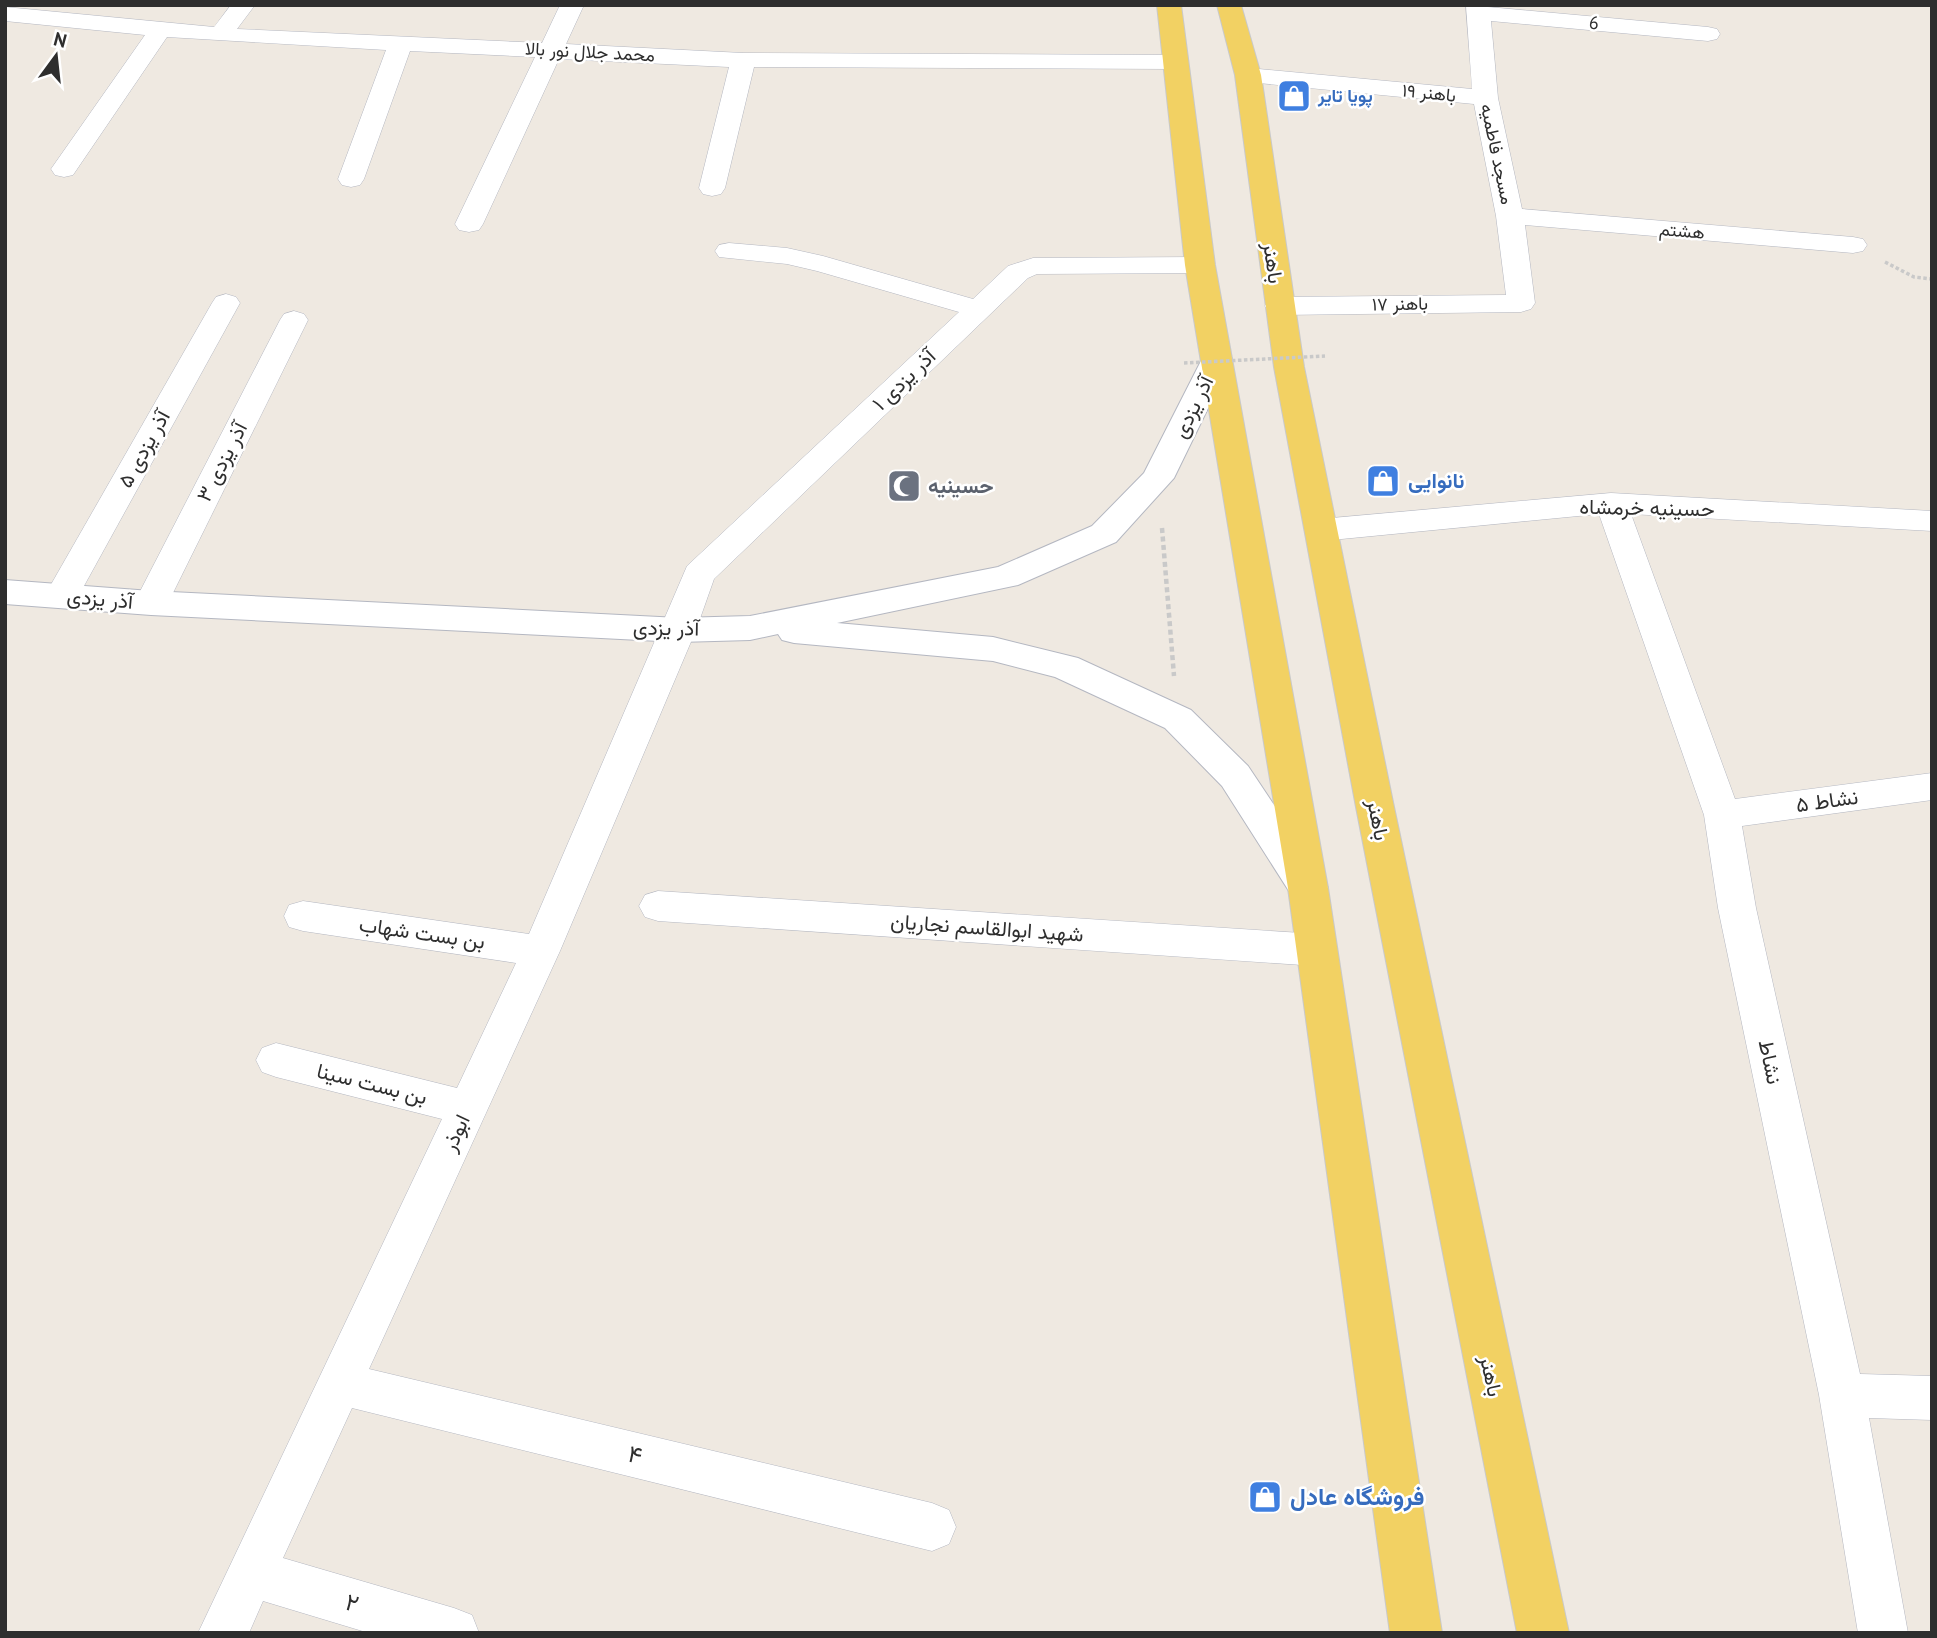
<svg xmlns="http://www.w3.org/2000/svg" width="1937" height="1638" font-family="'PT Sans',Vazirmatn,sans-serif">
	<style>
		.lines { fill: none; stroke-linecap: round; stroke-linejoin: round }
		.street-casing { stroke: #b4b7c1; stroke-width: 1 }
		.secondary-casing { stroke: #b4b7c1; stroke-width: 2 }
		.primary-casing { stroke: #c9c9c9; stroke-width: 2 }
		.path-far1 { stroke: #c9c9c9; stroke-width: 3.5; stroke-dasharray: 3.5 2.5; stroke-linecap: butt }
		.path { stroke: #c9c9c9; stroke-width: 4.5; stroke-dasharray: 5 3.5; stroke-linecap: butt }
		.street { fill: #fff; fill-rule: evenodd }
		.secondary { fill: #fff; fill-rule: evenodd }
		.primary { fill: #f2d163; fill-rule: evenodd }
		.path-bridge { stroke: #c9c9c9; stroke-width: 3.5; stroke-dasharray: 3.5 2.5; stroke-linecap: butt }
		.labels { text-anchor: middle; stroke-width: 5; stroke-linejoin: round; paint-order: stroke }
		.far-street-label { font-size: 18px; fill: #2e2e2e; stroke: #fff }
		.far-shop-label { font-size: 18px; font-weight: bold; fill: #366cbe; stroke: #fff; text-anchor: start }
		.street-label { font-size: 21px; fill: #2e2e2e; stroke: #fff }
		.shop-label { font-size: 21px; font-weight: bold; fill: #366cbe; stroke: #fff; text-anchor: start }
		.worship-label { font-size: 21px; font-weight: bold; fill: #5b616d; stroke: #fff; text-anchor: start }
		.near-street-label { font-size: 24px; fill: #2e2e2e; stroke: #fff }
		.near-shop-label { font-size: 24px; font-weight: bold; fill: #366cbe; stroke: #fff; text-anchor: start }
	</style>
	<rect width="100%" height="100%" fill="#efe9e1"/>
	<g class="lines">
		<defs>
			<g id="street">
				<polygon points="231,5 255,5 237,29 542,43 560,5 584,5 566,44 743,53 1176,55 1185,57 1188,62 1185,67 1176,69 754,67 725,188 721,194 712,196 703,194 699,188 729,67 559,59 483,224 479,230 469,232 459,230 455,224 535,57 410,51 364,179 360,185 351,187 342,185 338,179 386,50 167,37 73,175 64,177 55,175 51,169 145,35 5,21 5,7 214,27"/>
				<polygon points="1466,5 1708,27 1717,29 1720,34 1717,39 1708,41 1491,21 1498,98 1522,209 1853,237 1863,239 1867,245 1863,251 1853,253 1525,225 1535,303 1531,309 1521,312 1279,315 1269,312 1265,306 1269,300 1279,297 1506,295 1496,216 1474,104 1248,82 1239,80 1236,75 1239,70 1248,68 1472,89"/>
				<polygon points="729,243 787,248 823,256 973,299 1008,266 1033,258 1200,257 1210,259 1214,265 1210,271 1200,273 1037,274 1028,278 714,579 696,630 560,951 369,1369 932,1503 949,1510 956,1527 949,1544 932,1551 352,1408 283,1558 454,1608 472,1615 479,1633 369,1633 263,1601 249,1633 198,1633 442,1119 276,1077 262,1072 256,1060 262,1048 276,1043 457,1088 516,963 303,931 289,927 284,916 289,905 303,901 529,934 687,566 959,312 817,271 787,264 719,257 715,251 719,245"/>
				<polygon points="226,294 236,297 240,303 79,595 74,603 62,606 50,603 45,595 212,303 216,297"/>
				<polygon points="294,311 304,314 308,320 168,603 163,611 151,614 139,611 134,603 280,320 284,314"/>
				<polygon points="1611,493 1932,511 1932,531 1631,514 1735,799 1932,773 1932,800 1742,826 1756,908 1860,1374 1932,1376 1932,1420 1869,1418 1908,1633 1858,1633 1819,1395 1718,908 1704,815 1599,514 1321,541 1310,537 1305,530 1310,523 1321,519"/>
				<polygon points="658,891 1317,934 1331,939 1336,950 1331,961 1317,966 658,921 645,917 639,906 645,895"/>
			</g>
			<polygon id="secondary" points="1217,350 1228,352 1232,359 1174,478 1116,542 1018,585 837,623 993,637 1078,658 1191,710 1248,766 1322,877 1328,888 1322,899 1308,903 1294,899 1222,786 1165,728 1055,677 993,661 794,643 782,640 778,634 750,640 679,642 151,615 5,604 5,580 151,591 679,618 750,616 998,567 1092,526 1144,473 1202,359 1206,352"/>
			<g id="primary">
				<polygon points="1157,5 1181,5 1215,265 1328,888 1442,1633 1390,1633 1288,888 1185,265"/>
				<polygon points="1217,5 1241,5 1261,75 1304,367 1394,807 1569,1633 1517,1633 1356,807 1274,367 1235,75"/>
			</g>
		</defs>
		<use href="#street" class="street-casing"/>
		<use href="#secondary" class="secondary-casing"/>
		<use href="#primary" class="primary-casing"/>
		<polyline class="path-far1" points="1885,262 1914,277 1932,279"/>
		<polyline class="path" points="1162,528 1174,676"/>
		<use href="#street" class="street"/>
		<use href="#secondary" class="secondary"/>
		<use href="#primary" class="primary"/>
		<polyline class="path-bridge" points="1184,363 1325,356"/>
	</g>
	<defs>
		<symbol id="shop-square" viewBox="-11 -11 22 22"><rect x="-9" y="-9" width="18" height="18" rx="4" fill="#3f7fe0" stroke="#fff"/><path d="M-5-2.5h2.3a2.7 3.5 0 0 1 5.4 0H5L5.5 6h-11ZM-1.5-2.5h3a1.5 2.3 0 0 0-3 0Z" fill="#fff"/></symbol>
		<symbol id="mosque-square" viewBox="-11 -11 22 22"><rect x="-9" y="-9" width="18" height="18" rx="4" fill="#6b7280" stroke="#fff"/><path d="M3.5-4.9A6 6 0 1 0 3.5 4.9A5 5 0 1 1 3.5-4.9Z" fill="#fff"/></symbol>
	</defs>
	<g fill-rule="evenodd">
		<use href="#shop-square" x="1275" y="77" width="38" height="38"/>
		<use href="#shop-square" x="1364" y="462" width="38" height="38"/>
		<use href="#mosque-square" x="885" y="467" width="38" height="38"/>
		<use href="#shop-square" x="1246" y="1478" width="38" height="38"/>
	</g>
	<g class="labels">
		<g class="far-street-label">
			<text transform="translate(1594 23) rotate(5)" y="6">6</text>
			<text transform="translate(590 52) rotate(3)" y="6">محمد جلال نور بالا</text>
			<text transform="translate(1429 93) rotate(6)" y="6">باهنر ۱۹</text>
			<text transform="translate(1497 154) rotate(78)" y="6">مسجد فاطمیه</text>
			<text transform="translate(1682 231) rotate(5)" y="6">هشتم</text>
			<text transform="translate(1400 304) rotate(-1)" y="6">باهنر ۱۷</text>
		</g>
		<g class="far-shop-label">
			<text x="1318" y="102">پویا تایر</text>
		</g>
		<g class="street-label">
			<text transform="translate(1273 263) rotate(82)" y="7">باهنر</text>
			<text transform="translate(904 380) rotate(-44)" y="7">آذر یزدی ۱</text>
			<text transform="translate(1193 407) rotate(-64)" y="7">آذر یزدی</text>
			<text transform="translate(144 449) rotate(-61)" y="7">آذر یزدی ۵</text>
			<text transform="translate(222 462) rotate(-63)" y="7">آذر یزدی ۳</text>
			<text transform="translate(1647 508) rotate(1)" y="7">حسینیه خرمشاه</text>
			<text transform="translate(100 599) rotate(5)" y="7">آذر یزدی</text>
			<text transform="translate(666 628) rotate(1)" y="7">آذر یزدی</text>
			<text transform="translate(1827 801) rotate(-8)" y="7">نشاط ۵</text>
			<text transform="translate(1378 820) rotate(79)" y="7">باهنر</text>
			<text transform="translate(987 928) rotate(4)" y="7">شهید ابوالقاسم نجاریان</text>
			<text transform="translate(422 933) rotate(8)" y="7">بن بست شهاب</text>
			<text transform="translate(1770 1062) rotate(78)" y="7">نشاط</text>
			<text transform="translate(372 1084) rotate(14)" y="7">بن بست سینا</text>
			<text transform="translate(456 1133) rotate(-65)" y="7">ابوذر</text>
			<text transform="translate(1491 1376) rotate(78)" y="7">باهنر</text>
		</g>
		<g class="shop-label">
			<text x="1408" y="488">نانوایی</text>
		</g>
		<g class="worship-label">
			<text x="928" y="493">حسینیه</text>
		</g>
		<g class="near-street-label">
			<text transform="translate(635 1455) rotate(14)" y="8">۴</text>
			<text transform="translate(352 1603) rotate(16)" y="8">۲</text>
		</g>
		<g class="near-shop-label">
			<text x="1290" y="1505">فروشگاه عادل</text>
		</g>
	</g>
	<rect width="1937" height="1638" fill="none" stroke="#2e2e2e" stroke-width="14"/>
	<g transform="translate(56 56) rotate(15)" stroke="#ffffff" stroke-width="5" paint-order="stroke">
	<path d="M0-5L12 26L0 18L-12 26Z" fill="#2e2e2e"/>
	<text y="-10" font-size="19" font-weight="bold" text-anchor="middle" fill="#2e2e2e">N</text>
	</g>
</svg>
